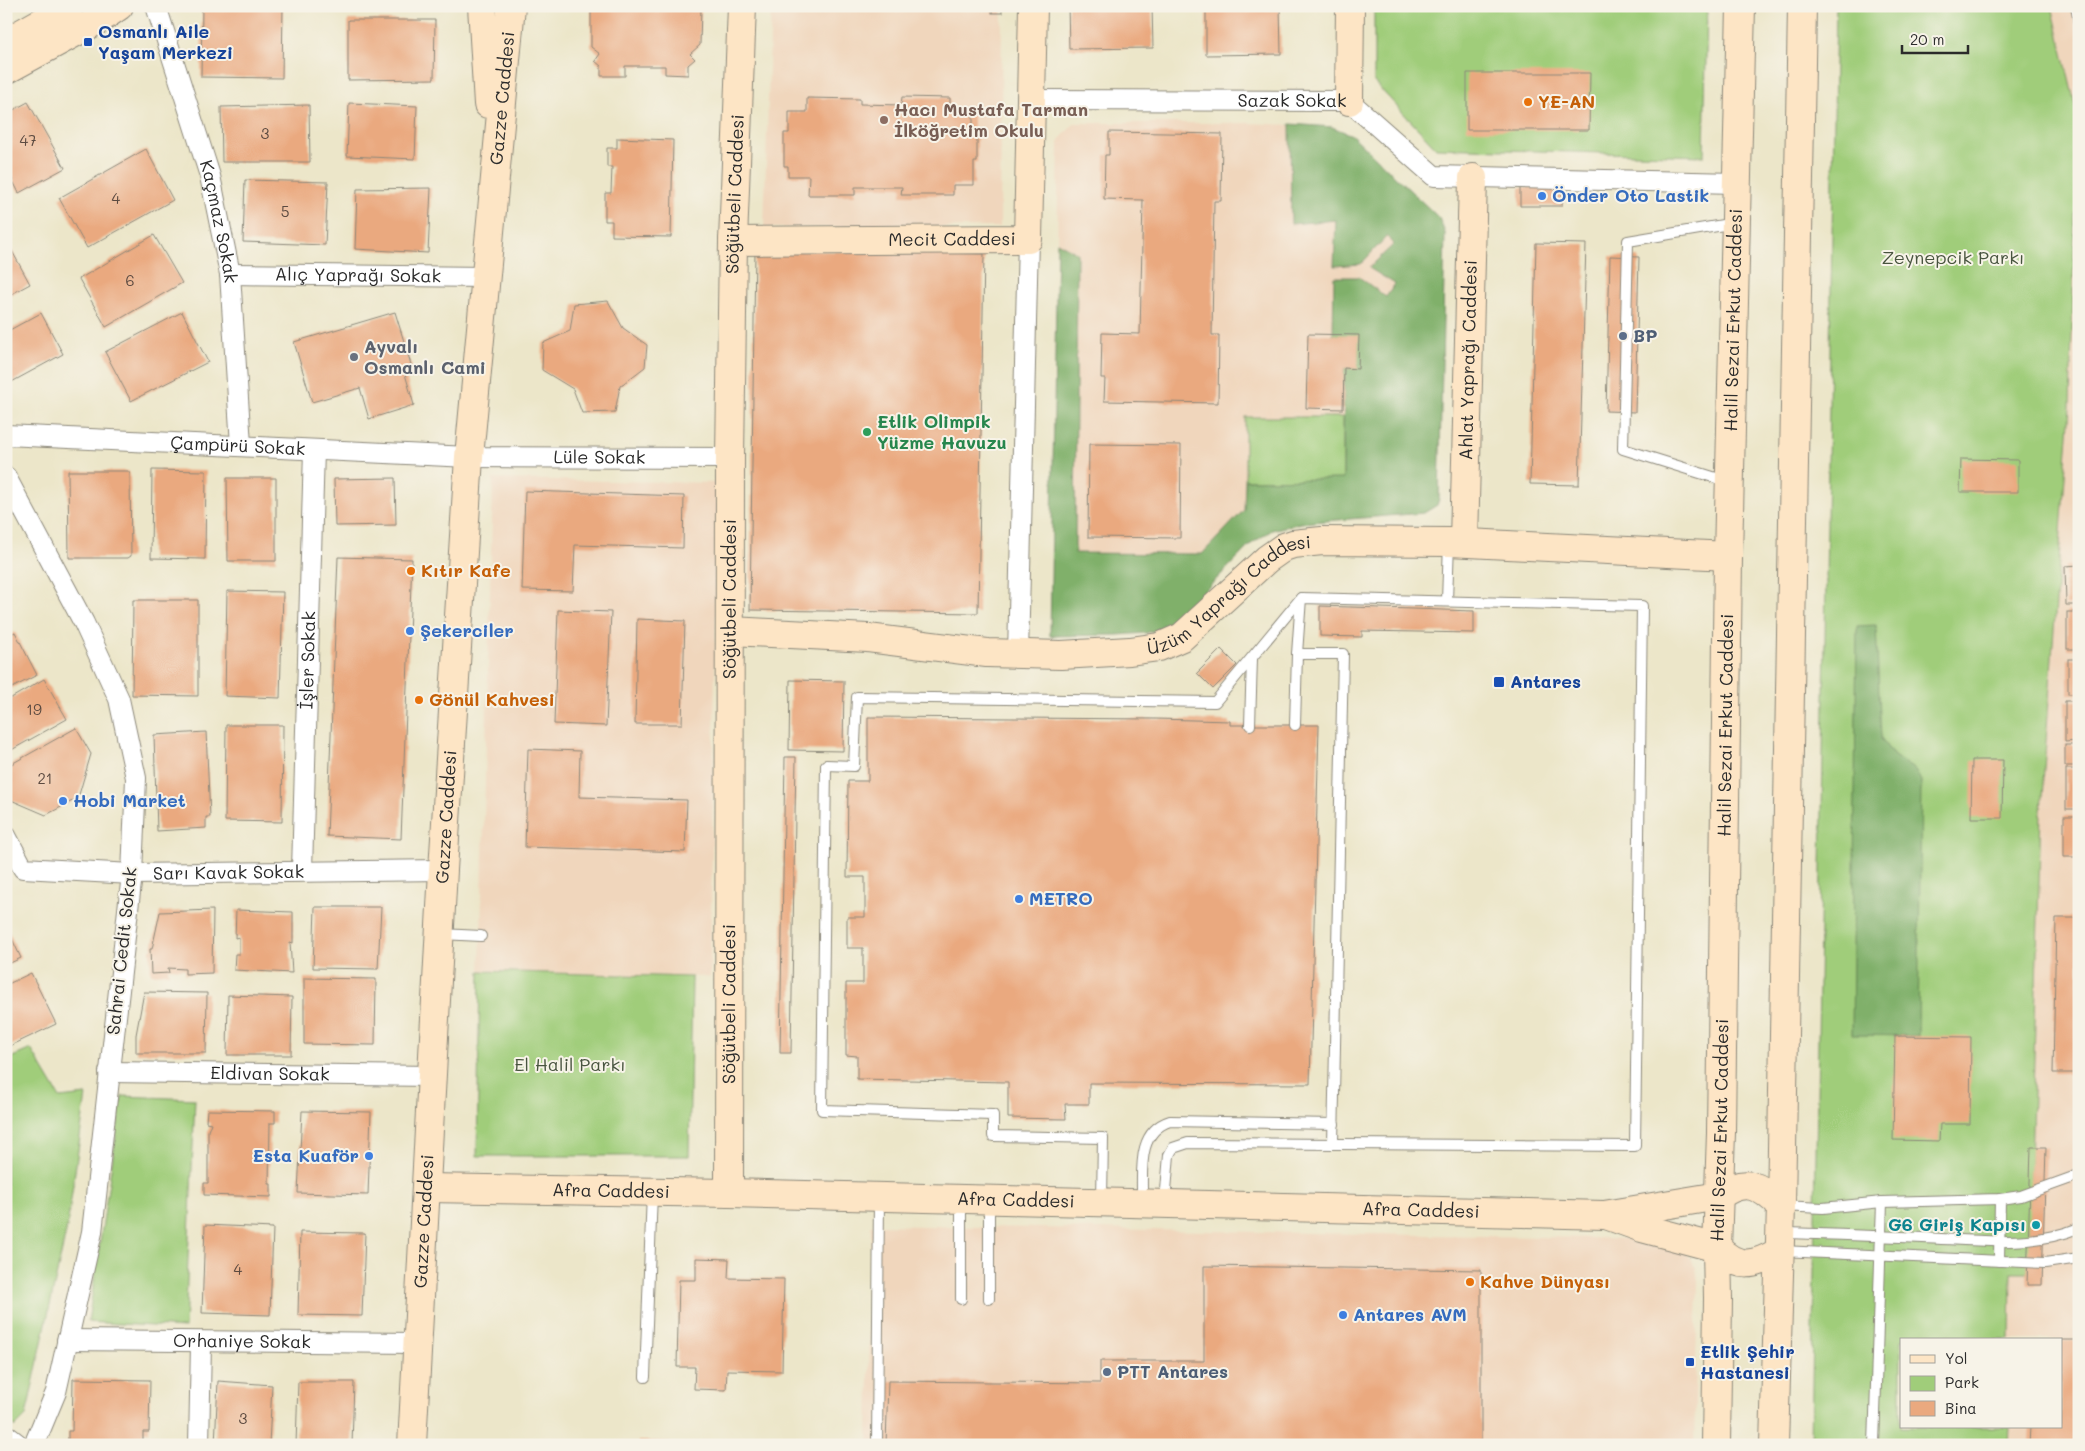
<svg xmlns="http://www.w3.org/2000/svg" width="2085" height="1451" font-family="Mali,sans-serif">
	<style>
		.built { fill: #f0d6bc }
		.green { fill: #a0cd7a; stroke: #667c52 }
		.forest { fill: #80b06a; stroke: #566e4a }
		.building { fill: #eaa97f }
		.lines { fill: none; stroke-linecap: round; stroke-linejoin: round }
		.lane-casing { stroke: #8c887a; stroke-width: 12 }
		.street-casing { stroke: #8c887a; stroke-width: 22 }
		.secondary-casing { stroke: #8c887a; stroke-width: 30 }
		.lane { stroke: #fff; stroke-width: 10 }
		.street { stroke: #fff; stroke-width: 20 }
		.secondary { stroke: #fde5c5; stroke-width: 28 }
		.transit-dot { fill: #1a4fb4; stroke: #f7f3e8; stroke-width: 2 }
		.food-dot { fill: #e8710a; stroke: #f7f3e8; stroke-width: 2 }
		.education-dot { fill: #8d6e63; stroke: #f7f3e8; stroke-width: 2 }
		.shop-dot { fill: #3f7fe0; stroke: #f7f3e8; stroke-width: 2 }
		.service-dot { fill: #5c6f8a; stroke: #f7f3e8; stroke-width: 2 }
		.worship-dot { fill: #6b7280; stroke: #f7f3e8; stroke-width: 2 }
		.leisure-dot { fill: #2e9e5b; stroke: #f7f3e8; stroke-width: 2 }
		.culture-dot { fill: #0f9aa8; stroke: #f7f3e8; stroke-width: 2 }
		.labels { text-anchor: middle; stroke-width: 4; stroke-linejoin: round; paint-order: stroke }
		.number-label { font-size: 15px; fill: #5b4a40 }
		.transit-label { font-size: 18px; font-weight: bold; fill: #164399; stroke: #f7f3e8; text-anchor: start }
		.street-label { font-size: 18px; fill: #2b2b2b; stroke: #f7f3e8 }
		.food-label { font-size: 18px; font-weight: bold; fill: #c56008; stroke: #f7f3e8; text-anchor: start }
		.education-label { font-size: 18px; font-weight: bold; fill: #785e54; stroke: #f7f3e8; text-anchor: start }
		.shop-label { font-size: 18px; font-weight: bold; fill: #366cbe; stroke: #f7f3e8; text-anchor: start }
		.park-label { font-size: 18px; fill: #48543f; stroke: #f7f3e8 }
		.service-label { font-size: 18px; font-weight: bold; fill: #4e5e75; stroke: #f7f3e8; text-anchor: start }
		.worship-label { font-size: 18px; font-weight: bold; fill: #5b616d; stroke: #f7f3e8; text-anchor: start }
		.leisure-label { font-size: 18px; font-weight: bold; fill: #27864d; stroke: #f7f3e8; text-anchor: start }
		.culture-label { font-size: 18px; font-weight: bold; fill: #0d838f; stroke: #f7f3e8; text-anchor: end }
	</style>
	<rect width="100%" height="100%" fill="#f7f3e8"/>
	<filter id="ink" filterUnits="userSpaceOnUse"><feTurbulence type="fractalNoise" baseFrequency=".02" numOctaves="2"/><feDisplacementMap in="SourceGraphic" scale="10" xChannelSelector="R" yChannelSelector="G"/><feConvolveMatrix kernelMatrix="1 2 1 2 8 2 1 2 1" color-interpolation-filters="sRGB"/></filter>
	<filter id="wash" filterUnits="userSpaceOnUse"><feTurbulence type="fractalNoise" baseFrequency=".0096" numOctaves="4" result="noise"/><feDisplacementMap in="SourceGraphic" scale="20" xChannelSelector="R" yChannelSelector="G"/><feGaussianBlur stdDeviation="1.12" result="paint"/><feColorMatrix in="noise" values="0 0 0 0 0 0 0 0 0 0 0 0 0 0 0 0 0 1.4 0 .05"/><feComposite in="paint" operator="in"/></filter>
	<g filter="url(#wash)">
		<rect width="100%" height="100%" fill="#ece6c9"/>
		<g class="built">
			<polygon points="771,6 1002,6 1000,227 764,228"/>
			<polygon points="2052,6 2079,6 2079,1445 2008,1445 2009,1427 2061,1427 2061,1340 2010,1340 2011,1272 2027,1272 2041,811 2070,407 2075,214 2067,79"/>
			<polygon points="1075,123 1248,123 1332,127 1352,135 1439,218 1445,233 1439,499 1437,505 1424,513 1300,523 1272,530 1251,544 1182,614 1161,629 1146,633 1118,635 1050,636 1059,140"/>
			<polygon points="493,479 718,483 710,977 480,971"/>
			<polygon points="871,1225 1645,1239 1685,1251 1696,1268 1698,1281 1694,1445 868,1445"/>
		</g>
		<g class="green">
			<polygon points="1374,6 1707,6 1704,156 1436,148 1374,82"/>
			<polygon points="1836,6 2052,6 2079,122 2079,214 2075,214 2070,407 2041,811 2028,1272 2011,1272 2010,1340 1901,1340 1901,1427 2009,1427 2008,1445 1811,1445"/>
			<rect x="1245" y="417" width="98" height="63"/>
			<polygon points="480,971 692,977 689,1156 477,1156"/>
			<polygon points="31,1049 60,1098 86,1095 67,1227 26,1416 15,1427 6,1419 6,1060"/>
			<polygon points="122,1096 195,1099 185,1328 88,1322"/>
		</g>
		<g class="forest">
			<polygon points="1290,124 1332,127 1352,135 1439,218 1445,233 1439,499 1437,505 1424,513 1300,523 1272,530 1251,544 1182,614 1161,629 1146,633 1118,635 1050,636 1057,242 1077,253 1075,553 1202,554 1244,510 1245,480 1343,479 1344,368 1358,368 1333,335 1334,277 1359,277 1386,297 1395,284 1369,268 1394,244 1387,236 1361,264 1334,266 1336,220 1291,224"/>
			<polygon points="1876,625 1881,739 1894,756 1915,770 1921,781 1918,1036 1852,1035 1857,626"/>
		</g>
		<g id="blocks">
			<g class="building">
				<polygon points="202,6 283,6 282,78 201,77"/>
				<polygon points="591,6 699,6 701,8 700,45 690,54 695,59 688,65 688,75 665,74 665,66 625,66 625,76 601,76 601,66 595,61 600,54 591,47"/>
				<rect x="992" y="6" width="10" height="7"/>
				<polygon points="1068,6 1152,6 1153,48 1069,49"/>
				<polygon points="1206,6 1280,6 1281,54 1206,55"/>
				<polygon points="348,20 435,20 434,79 348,80"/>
				<polygon points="1467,73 1590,73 1589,130 1467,130"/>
				<polygon points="902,97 950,98 950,109 973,110 973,130 977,130 977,162 974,162 974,185 953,185 953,195 901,195 902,187 855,187 855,195 808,195 809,176 788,176 788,166 784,166 784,133 789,133 789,112 807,112 807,98 860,99 860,104 901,105"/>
				<polygon points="28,102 65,168 19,193 6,167 6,114"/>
				<polygon points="349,103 417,106 415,159 347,156"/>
				<polygon points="309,105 310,162 222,162 221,107"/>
				<polygon points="1109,132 1222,134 1221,201 1214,201 1212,335 1219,335 1218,403 1104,401 1105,378 1101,378 1102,333 1140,334 1143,200 1104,199 1105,155 1109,155"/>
				<polygon points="617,138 673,140 671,237 612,236 612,221 605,221 605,193 611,193 612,167 607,167 607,148 617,148"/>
				<polygon points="146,149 173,200 87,248 59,198"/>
				<polygon points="245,180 328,182 325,245 243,242"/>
				<polygon points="1520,187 1563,187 1562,206 1520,206"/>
				<polygon points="431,188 428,253 355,249 357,189"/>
				<polygon points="154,235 182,283 106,327 79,279"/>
				<polygon points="6,240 30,284 6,297"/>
				<polygon points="1536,243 1586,244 1579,485 1530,484"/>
				<polygon points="755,250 984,254 978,613 750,610"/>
				<polygon points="1610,256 1639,257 1635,412 1606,411"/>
				<polygon points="608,301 623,328 647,345 645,367 620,386 615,412 582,413 573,389 542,370 543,343 570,331 574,304"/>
				<polygon points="182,312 208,362 131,401 105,352"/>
				<polygon points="395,312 413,371 405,374 414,405 369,419 360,388 312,402 294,342"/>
				<polygon points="41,313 63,354 6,385 6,332"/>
				<polygon points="1308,334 1359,335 1358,369 1344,368 1343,409 1306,408"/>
				<polygon points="1089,444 1181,445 1180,538 1088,537"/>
				<polygon points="1961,459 2018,460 2018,492 1960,492"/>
				<polygon points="152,470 206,471 205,559 151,558"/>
				<polygon points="68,471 128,471 130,474 131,556 128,558 69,558"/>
				<polygon points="227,478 276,478 276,561 228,561"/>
				<polygon points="395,478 396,525 335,526 334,479"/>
				<polygon points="525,491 684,496 683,548 575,545 573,591 522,590"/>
				<polygon points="338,557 412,559 401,839 327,836"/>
				<polygon points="2079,565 2079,605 2066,605 2065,566"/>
				<polygon points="227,591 283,592 280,698 225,696"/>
				<polygon points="133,600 198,600 198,696 132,695"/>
				<polygon points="1320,606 1474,611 1474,633 1362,631 1362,637 1320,636"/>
				<polygon points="558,610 611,612 606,726 554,724"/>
				<rect x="2067" y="612" width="12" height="37"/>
				<polygon points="637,619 685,621 682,724 635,724"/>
				<polygon points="15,632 37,675 6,691 6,636"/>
				<polygon points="1221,649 1237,665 1213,689 1197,673"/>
				<rect x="2068" y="659" width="11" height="35"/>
				<polygon points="44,679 67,719 6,753 6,701"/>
				<polygon points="790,680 844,681 843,751 789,750"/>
				<polygon points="2065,701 2079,701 2079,741 2065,742"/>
				<polygon points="868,717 1156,719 1230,721 1230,725 1319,725 1310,1084 1089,1083 1089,1104 1065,1104 1066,1119 1008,1118 1008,1082 857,1079 857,1056 846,1055 846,983 863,983 863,948 847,948 847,917 865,917 865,877 847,877 848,781 868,781"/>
				<polygon points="226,725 283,725 282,822 225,821"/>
				<polygon points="76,728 91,754 78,798 46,815 11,800 6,791 6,767"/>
				<polygon points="206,732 210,817 206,817 206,828 157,831 154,735"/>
				<rect x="2065" y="745" width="14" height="21"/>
				<polygon points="528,749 580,751 579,797 687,800 685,852 525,847"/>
				<polygon points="785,757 796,757 791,1053 780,1053"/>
				<polygon points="1972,760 2003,760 2002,818 1971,818"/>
				<rect x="2066" y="769" width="13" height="40"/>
				<rect x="2064" y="816" width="15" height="41"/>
				<polygon points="315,907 381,907 378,969 313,968"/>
				<polygon points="213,910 212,973 185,974 185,969 168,968 169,973 151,974 150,949 152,949 160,912"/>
				<polygon points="236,910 293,912 293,943 290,942 292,973 234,970 235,954 239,954 239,937 235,938"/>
				<polygon points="2056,918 2079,918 2079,1073 2053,1073"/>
				<polygon points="6,926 21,958 6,965"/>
				<polygon points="31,973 56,1024 6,1048 6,985"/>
				<polygon points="304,978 376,979 375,1045 304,1044"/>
				<polygon points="144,992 207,993 206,1053 136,1053 136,1035"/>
				<polygon points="228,995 292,997 291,1055 227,1055"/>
				<polygon points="1895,1036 1971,1037 1970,1124 1940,1124 1939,1141 1893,1140"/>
				<polygon points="207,1110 275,1111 275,1123 270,1123 269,1184 271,1184 271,1197 204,1195 204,1183 208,1183 208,1131 211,1123 206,1122"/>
				<polygon points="302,1111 371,1112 368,1195 298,1193"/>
				<polygon points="2031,1147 2046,1147 2042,1285 2027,1285"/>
				<polygon points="205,1225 273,1228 270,1315 202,1313"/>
				<polygon points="300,1232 365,1233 362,1316 298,1315"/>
				<polygon points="696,1258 729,1259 728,1278 784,1279 782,1371 727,1370 726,1390 694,1389 695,1367 677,1367 679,1280 696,1280"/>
				<polygon points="1204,1266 1481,1270 1481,1445 886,1445 888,1381 1100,1383 1100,1361 1204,1361"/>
				<polygon points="2061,1340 2079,1340 2075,1442 2079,1442 2079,1445 2029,1445 2030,1427 2061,1427"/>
				<polygon points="73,1379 150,1380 149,1432 143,1432 143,1445 68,1445 68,1431 72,1431"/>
				<polygon points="218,1381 272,1385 269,1445 215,1445"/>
				<polygon points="298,1382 354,1382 352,1445 296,1445"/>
				<polygon points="638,1441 670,1442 670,1445 638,1445"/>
			</g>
		</g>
	</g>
	<g filter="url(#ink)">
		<use href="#blocks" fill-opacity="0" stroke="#8c887a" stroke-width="1"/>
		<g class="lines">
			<defs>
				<g id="lane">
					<polyline points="2076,6 2079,23"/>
					<polyline points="1729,482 1623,449 1628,241 1735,223"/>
					<polyline points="1301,598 1297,654 1343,654 1333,1144"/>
					<polyline points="1447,601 1449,542"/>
					<polyline points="1250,725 1252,658"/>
					<polyline points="1295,725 1297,654"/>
					<polyline points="441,934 481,936"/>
					<polyline points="1102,1200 1103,1138 993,1136 993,1115 822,1110 826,765 854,766 857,697 1215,702 1301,598 1642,606 1635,1146 1188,1143 1173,1148 1169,1155 1165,1202"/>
					<path d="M1142,1203C1143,1175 1135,1132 1170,1121L1334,1124"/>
					<polyline points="1781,1206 1823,1208 1882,1202 2000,1199 2021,1196 2079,1175"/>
					<path d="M1781,1233C1828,1234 1876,1236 1923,1238C1974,1240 2031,1248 2079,1228"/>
					<polyline points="1781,1251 2045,1263 2079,1258"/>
					<polyline points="1999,1261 2000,1199"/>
					<polyline points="961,1299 961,1200"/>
					<polyline points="989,1299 989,1200"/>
					<polyline points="645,1377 652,1193"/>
					<polyline points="877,1445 879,1197"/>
					<polyline points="1874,1445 1882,1202"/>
				</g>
				<g id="street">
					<path id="s1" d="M156,6L210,176L230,274L241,445"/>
					<path id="s2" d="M1030,100L1349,101L1434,176L1736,183"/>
					<path id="s3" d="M230,274L486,277"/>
					<path id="s4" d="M6,435L469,457L730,458"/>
					<polyline points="6,477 84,623 119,699 136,778 132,874 92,1232 56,1392 34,1445"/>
					<polyline points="1018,655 1028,239"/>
					<path id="s5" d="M6,836L23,868L132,874L443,870"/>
					<path id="s6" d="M302,870L314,450"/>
					<path id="s7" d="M109,1072L433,1076"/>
					<path id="s8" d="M67,1340L417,1343"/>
					<polyline points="6,1435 19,1445"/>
					<polyline points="199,1445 201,1343"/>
				</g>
				<g id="secondary">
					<polyline points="482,6 488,104"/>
					<polyline points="6,42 70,6"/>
					<polyline points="6,70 100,19 119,6"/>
					<polyline points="1349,101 1350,6"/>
					<path id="s9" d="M733,241L1028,239L1033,6"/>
					<path id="s10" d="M1464,542L1473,178"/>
					<path id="s11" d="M731,631L868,638L987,653L1061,655L1130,651L1159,647L1182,637L1267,559L1284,547L1293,544L1322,541L1449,542L1728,556"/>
					<path id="s12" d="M427,1188L729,1193L1604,1215L1719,1196C1745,1177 1760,1185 1781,1206"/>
					<path id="s13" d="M729,1193L730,458L733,241L742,6"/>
					<polyline points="1606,1215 1642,1228 1717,1248"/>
					<path d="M1717,1248C1738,1270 1755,1266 1780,1251"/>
					<path id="s14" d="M412,1445L443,870L469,457L511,6"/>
					<path id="s15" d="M1716,1445L1718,1298L1717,1248L1721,1133L1728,556L1741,6"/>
					<polyline points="1774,1445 1781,1206 1802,6"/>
				</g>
			</defs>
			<use href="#lane" class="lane-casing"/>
			<use href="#street" class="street-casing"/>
			<use href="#secondary" class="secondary-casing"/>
			<use href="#lane" class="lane"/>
			<use href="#street" class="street"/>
			<use href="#secondary" class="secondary"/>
		</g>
	</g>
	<g class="transit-dot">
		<rect x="83" y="37" width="10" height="10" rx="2.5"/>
		<rect x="1493" y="676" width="12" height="12" rx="2.5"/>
		<rect x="1685" y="1357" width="10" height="10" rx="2.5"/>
	</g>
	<g class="food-dot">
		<circle cx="1528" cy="102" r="5"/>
		<circle cx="411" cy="571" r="5"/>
		<circle cx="419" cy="700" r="5"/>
		<circle cx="1470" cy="1282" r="5"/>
	</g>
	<circle class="education-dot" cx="884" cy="120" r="5"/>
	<g class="shop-dot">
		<circle cx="1542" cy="196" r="5"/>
		<circle cx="410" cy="631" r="5"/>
		<circle cx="63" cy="801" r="5"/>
		<circle cx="1019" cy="899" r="5"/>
		<circle cx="369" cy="1156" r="5"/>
		<circle cx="1343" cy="1315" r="5"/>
	</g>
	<g class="service-dot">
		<circle cx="1623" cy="336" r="5"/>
		<circle cx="1107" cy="1372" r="5"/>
	</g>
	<circle class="worship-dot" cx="354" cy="357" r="5"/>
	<circle class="leisure-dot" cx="867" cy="432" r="5"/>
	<circle class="culture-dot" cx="2036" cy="1225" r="5"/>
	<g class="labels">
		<g class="number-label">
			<text x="265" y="139">3</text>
			<text x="28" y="146">47</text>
			<text x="116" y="204">4</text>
			<text x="285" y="217">5</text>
			<text x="130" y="286">6</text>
			<text x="34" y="715">19</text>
			<text x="45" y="784">21</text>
			<text x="238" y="1275">4</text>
			<text x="243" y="1424">3</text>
		</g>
		<g class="transit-label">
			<text x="98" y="38">Osmanlı Aile<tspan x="98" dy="21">Yaşam Merkezi</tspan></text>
			<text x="1510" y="688">Antares</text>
			<text x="1700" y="1358">Etlik Şehir<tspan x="1700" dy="21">Hastanesi</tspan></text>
		</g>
		<g class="street-label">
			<text dy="6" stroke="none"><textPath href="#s14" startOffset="1350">Gazze Caddesi</textPath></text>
			<text dy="6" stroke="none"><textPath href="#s2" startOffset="262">Sazak Sokak</textPath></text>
			<text dy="6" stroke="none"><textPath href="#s13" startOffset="999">Söğütbeli Caddesi</textPath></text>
			<text dy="6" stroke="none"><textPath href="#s1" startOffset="225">Kaçmaz Sokak</textPath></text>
			<text dy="6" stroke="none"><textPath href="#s9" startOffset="219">Mecit Caddesi</textPath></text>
			<text dy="6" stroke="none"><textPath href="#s3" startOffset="128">Alıç Yaprağı Sokak</textPath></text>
			<text dy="6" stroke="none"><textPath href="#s15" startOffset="1125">Halil Sezai Erkut Caddesi</textPath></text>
			<text dy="6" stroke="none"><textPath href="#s10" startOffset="182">Ahlat Yaprağı Caddesi</textPath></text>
			<text dy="6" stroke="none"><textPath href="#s4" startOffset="232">Çampürü Sokak</textPath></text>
			<text dy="6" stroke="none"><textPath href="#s4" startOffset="594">Lüle Sokak</textPath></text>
			<text dy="6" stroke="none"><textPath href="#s11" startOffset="518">Üzüm Yaprağı Caddesi</textPath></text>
			<text dy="6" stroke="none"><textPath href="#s13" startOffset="594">Söğütbeli Caddesi</textPath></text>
			<text dy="6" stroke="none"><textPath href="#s6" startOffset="210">İşler Sokak</textPath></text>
			<text dy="6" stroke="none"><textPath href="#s15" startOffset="720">Halil Sezai Erkut Caddesi</textPath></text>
			<text dy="6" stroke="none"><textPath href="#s14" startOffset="629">Gazze Caddesi</textPath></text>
			<text dy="6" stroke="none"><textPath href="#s5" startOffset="242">Sarı Kavak Sokak</textPath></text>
			<text transform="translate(122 951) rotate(-84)" y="6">Sahrai Cedit Sokak</text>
			<text dy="6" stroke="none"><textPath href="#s13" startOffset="189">Söğütbeli Caddesi</textPath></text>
			<text dy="6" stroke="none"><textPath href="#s7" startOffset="161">Eldivan Sokak</textPath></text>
			<text dy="6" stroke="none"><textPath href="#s15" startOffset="315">Halil Sezai Erkut Caddesi</textPath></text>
			<text dy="6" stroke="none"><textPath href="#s12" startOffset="184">Afra Caddesi</textPath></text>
			<text dy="6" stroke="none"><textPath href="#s12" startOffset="589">Afra Caddesi</textPath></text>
			<text dy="6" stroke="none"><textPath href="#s12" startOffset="994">Afra Caddesi</textPath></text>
			<text dy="6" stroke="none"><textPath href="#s14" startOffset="224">Gazze Caddesi</textPath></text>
			<text dy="6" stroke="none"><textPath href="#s8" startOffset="175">Orhaniye Sokak</textPath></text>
		</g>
		<g class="food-label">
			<text x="1538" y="108">YE-AN</text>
			<text x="421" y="577">Kıtır Kafe</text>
			<text x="429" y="706">Gönül Kahvesi</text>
			<text x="1480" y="1288">Kahve Dünyası</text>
		</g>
		<g class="education-label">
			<text x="894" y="116">Hacı Mustafa Tarman<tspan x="894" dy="21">İlköğretim Okulu</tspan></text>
		</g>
		<g class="shop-label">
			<text x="1552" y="202">Önder Oto Lastik</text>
			<text x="420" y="637">Şekerciler</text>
			<text x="73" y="807">Hobi Market</text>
			<text x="1029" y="905">METRO</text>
			<text x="359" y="1162" text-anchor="end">Esta Kuaför</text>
			<text x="1353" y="1321">Antares AVM</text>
		</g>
		<g class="park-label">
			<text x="1953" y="264">Zeynepcik Parkı</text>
			<text x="570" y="1071">El Halil Parkı</text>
		</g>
		<g class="service-label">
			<text x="1633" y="342">BP</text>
			<text x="1117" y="1378">PTT Antares</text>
		</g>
		<g class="worship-label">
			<text x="364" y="353">Ayvalı<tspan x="364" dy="21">Osmanlı Cami</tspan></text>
		</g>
		<g class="leisure-label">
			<text x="877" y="428">Etlik Olimpik<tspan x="877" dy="21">Yüzme Havuzu</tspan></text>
		</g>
		<g class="culture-label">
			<text x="2026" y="1231">G6 Giriş Kapısı</text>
		</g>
	</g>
	<rect width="2085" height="1451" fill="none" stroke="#f7f3e8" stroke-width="25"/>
	<rect x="1900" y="1338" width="162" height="90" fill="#f7f3e8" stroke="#a5a39c"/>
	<rect x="1910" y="1355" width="25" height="8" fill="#fde5c5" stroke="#a5a39c"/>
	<text x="1945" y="1364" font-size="15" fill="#2b2b2b">Yol</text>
	<rect x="1910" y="1376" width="25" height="15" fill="#a0cd7a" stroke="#a5a39c"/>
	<text x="1945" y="1388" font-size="15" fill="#2b2b2b">Park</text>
	<rect x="1910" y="1401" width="25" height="15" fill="#eaa97f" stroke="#a5a39c"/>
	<text x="1945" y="1414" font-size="15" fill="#2b2b2b">Bina</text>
	<path d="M1902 45v8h66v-8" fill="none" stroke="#2b2b2b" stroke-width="2.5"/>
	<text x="1910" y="45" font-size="15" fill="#2b2b2b" stroke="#f7f3e8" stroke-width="4" paint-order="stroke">20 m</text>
</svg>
